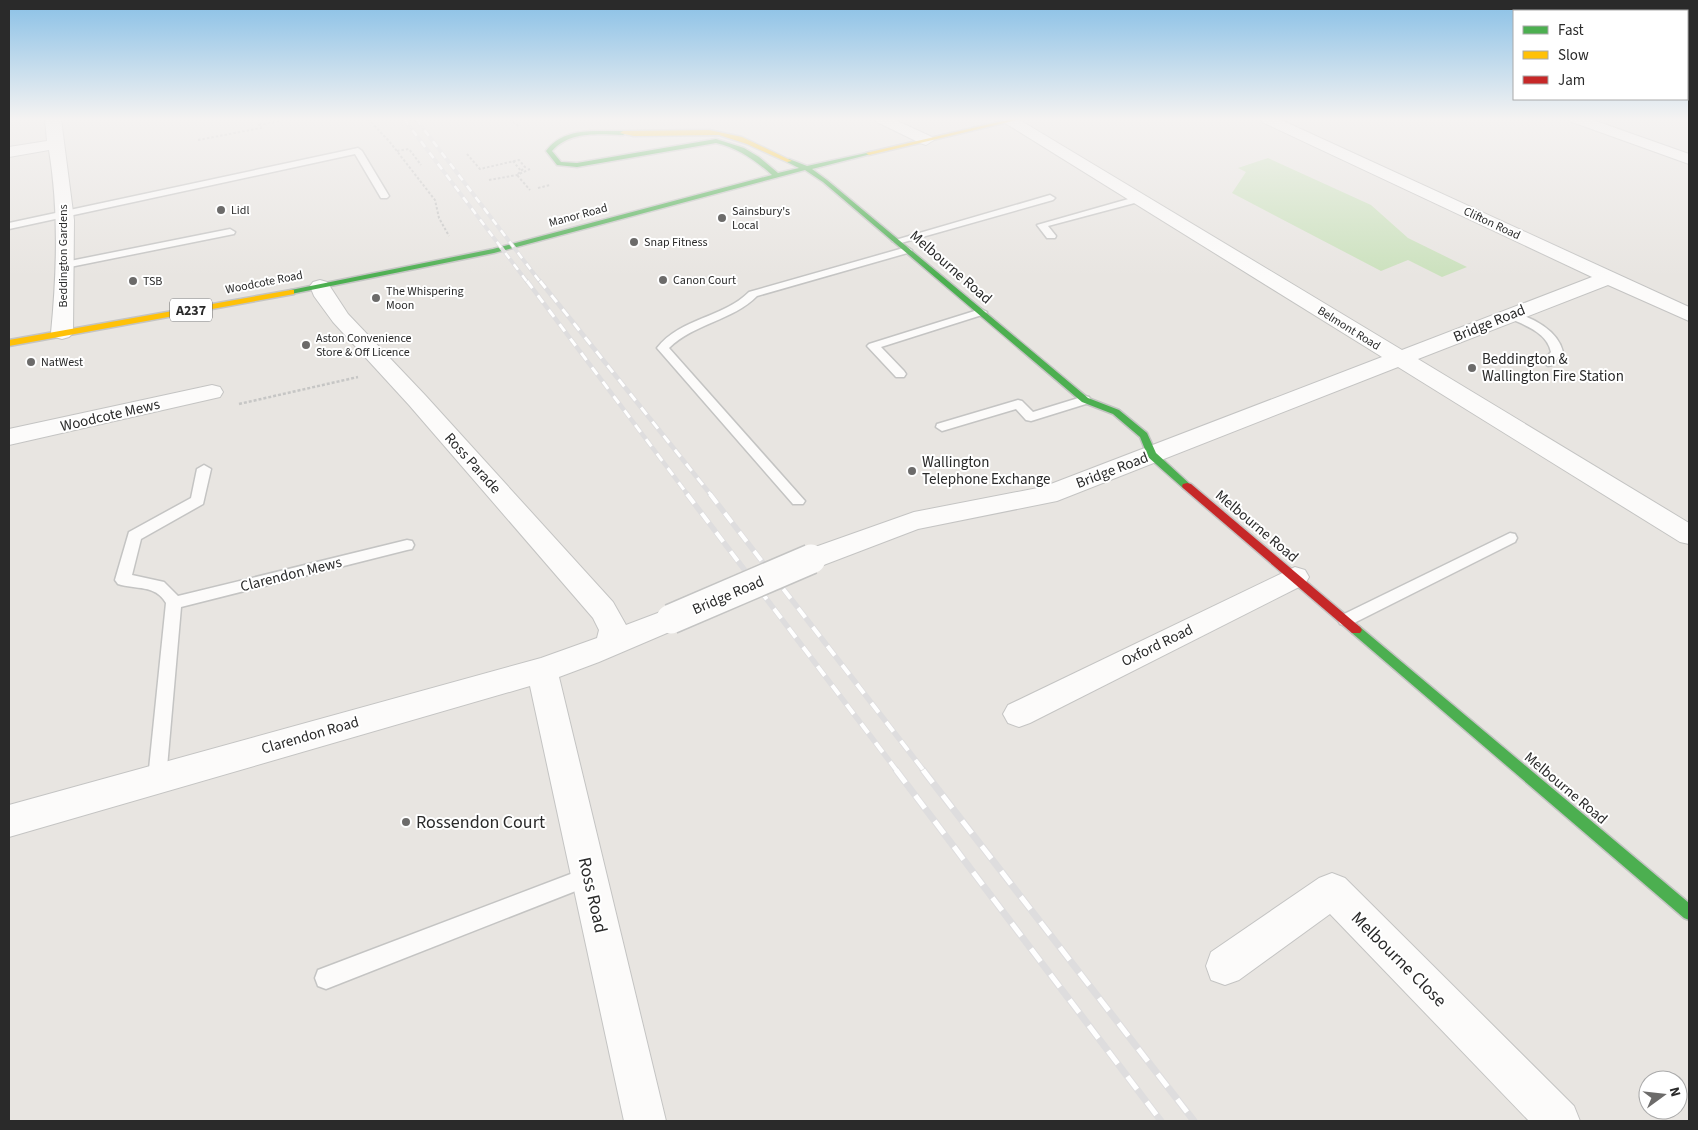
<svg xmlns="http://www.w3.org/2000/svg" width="1698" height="1130" font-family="'Source Sans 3',sans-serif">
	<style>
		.green { fill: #cbe1bd }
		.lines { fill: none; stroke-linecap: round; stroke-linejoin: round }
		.lane-casing { stroke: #c4c4c3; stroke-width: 3 }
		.street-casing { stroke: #c4c4c3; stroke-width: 2 }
		.fast-casing { stroke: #c4c4c3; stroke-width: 3 }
		.slow-casing { stroke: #c4c4c3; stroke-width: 3 }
		.jam-casing { stroke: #c4c4c3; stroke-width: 3 }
		.path-far1 { stroke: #c6c6c5; stroke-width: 2; stroke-dasharray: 2.5 2; stroke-linecap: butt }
		.path { stroke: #c6c6c5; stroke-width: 2.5; stroke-dasharray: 3 2; stroke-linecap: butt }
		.lane { fill: #fcfbfa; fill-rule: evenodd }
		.street { fill: #fcfbfa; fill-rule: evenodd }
		.fast { fill: #4caf50; fill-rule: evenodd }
		.slow { fill: #ffc107; fill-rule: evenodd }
		.jam { fill: #c62828; fill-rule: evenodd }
		.rail-far3-casing { stroke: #deddde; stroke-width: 4 }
		.rail-far2-casing { stroke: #deddde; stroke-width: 4.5 }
		.rail-far1-casing { stroke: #deddde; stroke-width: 5.5 }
		.rail-casing { stroke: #deddde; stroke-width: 7 }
		.rail-far3 { stroke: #fff; stroke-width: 2.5; stroke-dasharray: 7; stroke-linecap: butt }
		.rail-far2 { stroke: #fff; stroke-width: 3; stroke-dasharray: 9; stroke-linecap: butt }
		.rail-far1 { stroke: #fff; stroke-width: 4; stroke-dasharray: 12; stroke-linecap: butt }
		.rail { stroke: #fff; stroke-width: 5; stroke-dasharray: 16; stroke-linecap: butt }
		.street-bridge-casing { stroke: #c4c4c3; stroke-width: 32; stroke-linecap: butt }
		.street-bridge { stroke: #fcfbfa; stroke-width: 29 }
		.poi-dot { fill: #6c6b6a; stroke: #fff; stroke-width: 2 }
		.labels { text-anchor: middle; stroke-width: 4; stroke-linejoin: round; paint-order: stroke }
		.far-poi-label { font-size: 12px; fill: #2a2a2a; stroke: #fff; text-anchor: start }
		.far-street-label { font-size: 12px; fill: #2a2a2a; stroke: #fff }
		.shield { fill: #fff; stroke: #6a6a6a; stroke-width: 1 }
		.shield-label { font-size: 14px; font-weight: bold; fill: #2a2a2a }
		.street-label { font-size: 15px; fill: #2a2a2a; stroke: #fff }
		.poi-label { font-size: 15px; fill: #2a2a2a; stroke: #fff; text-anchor: start }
		.near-poi-label { font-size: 18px; fill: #2a2a2a; stroke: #fff; text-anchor: start }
		.near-street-label { font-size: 18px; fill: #2a2a2a; stroke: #fff }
	</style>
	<rect width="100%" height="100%" fill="#e8e5e1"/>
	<polygon class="green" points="1268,158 1371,205 1408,238 1467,267 1442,277 1408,260 1381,271 1232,193 1246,172 1238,168"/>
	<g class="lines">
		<defs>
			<g id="lane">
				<polygon points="358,148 362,151 389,196 387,198 381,198 355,154 9,229 9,223"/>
				<polygon points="1050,195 1055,198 1053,200 901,243 892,241"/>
				<polygon points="1139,196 1144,199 1142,201 1048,226 1056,236 1055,238 1047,238 1037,225"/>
				<polygon points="230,229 235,232 234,234 65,268 60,265 65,262"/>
				<path d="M907,247L912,250L911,252L757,296C732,321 695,323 669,348L805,501L803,504H793L657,348C680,318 723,318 749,292Z"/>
				<polygon points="981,309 987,312 985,314 881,347 904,371 906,374 904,377 896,377 867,346 869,344"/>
				<path d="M1511,312C1532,317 1558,330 1563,352L1552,365L1548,366L1542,362L1551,352C1547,332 1524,325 1507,317L1505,315Z"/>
				<polygon points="1085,396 1089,397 1091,400 1089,403 1031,421 1026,420 1016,409 942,431 936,427 937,424 1018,400 1022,401 1033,412"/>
				<path d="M204,465L211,469L203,504L141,539L132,575L164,582L178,596L407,540L412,541L414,545L412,549L407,550L181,607L166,779L163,785L157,787L151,785L148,779L166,603C155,584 136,590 118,584L115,580L129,532L191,498L197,469Z"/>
				<polygon points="1510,533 1515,534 1517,538 1515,542 1352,624 1346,626 1340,624 1338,620 1340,616"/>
				<polygon points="589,867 596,869 599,876 596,883 326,989 318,986 315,978 318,970"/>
			</g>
			<g id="street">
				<path d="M45,119H61L74,220L73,333L69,337L62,339L55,337L51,333C57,272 59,211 49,150L9,157V147L47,141Z"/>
				<polygon points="874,119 893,119 932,137 934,140 926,145 920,143 877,122"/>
				<polygon points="1003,119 1018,119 1402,350 1592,277 1262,122 1260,119 1279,119 1689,307 1689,321 1608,285 1418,359 1689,523 1689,544 1680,542 1398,367 1057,501 918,529 821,566 811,569 801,566 797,559 801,552 914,512 1043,487 1382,357 1005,123"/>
				<polygon points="1569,119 1590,119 1689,154 1689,164 1572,122"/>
				<polygon points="320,280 327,282 348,314 425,395 613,602 626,625 671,608 681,611 685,619 681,627 599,662 559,677 666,1121 624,1121 530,686 9,837 9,805 541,658 597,638 599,630 593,618 409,405 333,322 314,296 310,286 313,282"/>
				<polygon points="212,385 220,387 223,392 220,397 9,445 9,429"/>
				<polygon points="1295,567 1305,570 1309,577 1305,584 1030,723 1019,727 1008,723 1003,714 1008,705"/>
				<polygon points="1332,873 1345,878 1574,1106 1580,1121 1529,1121 1330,914 1239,980 1225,985 1211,980 1206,966 1211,952 1319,878"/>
			</g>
			<g id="fast">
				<path d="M593,131H623L626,133L623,135C599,134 569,131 552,151L561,162L577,163L716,139L744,148L759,157L778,173L799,168L787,162V160L789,159L807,166L871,152V154L812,169L827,180L1088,398L1119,410L1147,433L1156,453L1192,486L1187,489L1183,488L1148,457L1140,437L1113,414L1082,402L823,182L805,170L494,253L291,294L287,292L291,290L493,249L772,175C755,160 738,148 716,143L577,167L557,165L546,151C558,135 574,132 593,131Z"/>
				<polygon points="1356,625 1360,627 1689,903 1689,920 1684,918 1352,633 1350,630 1352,627"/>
			</g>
			<g id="slow">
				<polygon points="1011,119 1021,119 869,155 866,153"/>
				<polygon points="709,130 742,137 792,161 787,162 747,144 719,135 634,136 620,133 623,131"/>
				<polygon points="291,290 294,290 294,294 9,346 9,340"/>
			</g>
			<polygon id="jam" points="1187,483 1191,484 1360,627 1362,630 1360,633 1352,633 1183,488 1182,486 1183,484"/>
		</defs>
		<use href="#lane" class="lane-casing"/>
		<use href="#street" class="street-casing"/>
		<use href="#fast" class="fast-casing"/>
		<use href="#slow" class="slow-casing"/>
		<use href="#jam" class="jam-casing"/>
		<g class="path-far1">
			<polyline points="368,119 389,141 435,200 439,218 449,236"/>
			<polyline points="509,119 520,127"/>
			<polyline points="198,140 261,128 259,125 289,119"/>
			<polyline points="397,151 409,149 421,165"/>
			<polyline points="467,154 480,169 519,160 525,167 517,175 530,190"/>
			<polyline points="513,161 521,171"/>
			<polyline points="489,180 517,175 530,169"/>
			<polyline points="538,188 550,185"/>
		</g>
		<polyline class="path" points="239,404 358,377"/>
		<use href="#lane" class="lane"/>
		<use href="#street" class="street"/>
		<use href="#fast" class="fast"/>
		<use href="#slow" class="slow"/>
		<use href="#jam" class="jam"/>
		<defs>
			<g id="rail-far3">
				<polyline points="404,119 528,283"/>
				<polyline points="416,119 541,283"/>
			</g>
			<g id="rail-far2">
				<polyline points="527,281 688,495"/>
				<polyline points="540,281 711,495"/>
			</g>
			<g id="rail-far1">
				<polyline points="687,494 897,771"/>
				<polyline points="710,494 924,771"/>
			</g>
			<g id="rail">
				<polyline points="896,770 1161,1121"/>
				<polyline points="923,770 1194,1121"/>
			</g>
		</defs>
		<use href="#rail-far3" class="rail-far3-casing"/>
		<use href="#rail-far2" class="rail-far2-casing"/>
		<use href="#rail-far1" class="rail-far1-casing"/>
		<use href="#rail" class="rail-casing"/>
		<use href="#rail-far3" class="rail-far3"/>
		<use href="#rail-far2" class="rail-far2"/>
		<use href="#rail-far1" class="rail-far1"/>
		<use href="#rail" class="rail"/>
		<defs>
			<polyline id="street-bridge" points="671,619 811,559"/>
		</defs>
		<use href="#street-bridge" class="street-bridge-casing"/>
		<use href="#street-bridge" class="street-bridge"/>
	</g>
	<linearGradient id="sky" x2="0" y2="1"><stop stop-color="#89c0e6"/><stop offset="0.43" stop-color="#f5f3f2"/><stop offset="1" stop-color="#f5f3f2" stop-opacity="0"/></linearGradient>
	<rect width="1698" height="277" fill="url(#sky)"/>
	<g class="poi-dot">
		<circle cx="221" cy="210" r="5"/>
		<circle cx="722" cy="218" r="5"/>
		<circle cx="634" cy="242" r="5"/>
		<circle cx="663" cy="280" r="5"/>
		<circle cx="133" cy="281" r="5"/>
		<circle cx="376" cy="298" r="5"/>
		<circle cx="306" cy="345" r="5"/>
		<circle cx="31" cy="362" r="5"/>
		<circle cx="1472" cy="368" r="5"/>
		<circle cx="912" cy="471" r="5"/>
		<circle cx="406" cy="822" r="5"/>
	</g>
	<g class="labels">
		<g class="far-poi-label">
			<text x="231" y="214">Lidl</text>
			<text x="732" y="215">Sainsbury's<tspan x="732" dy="14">Local</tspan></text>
			<text x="644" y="246">Snap Fitness</text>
			<text x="673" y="284">Canon Court</text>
			<text x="143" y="285">TSB</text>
			<text x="386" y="295">The Whispering<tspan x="386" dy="14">Moon</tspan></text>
			<text x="316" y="342">Aston Convenience<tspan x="316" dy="14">Store &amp; Off Licence</tspan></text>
			<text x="41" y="366">NatWest</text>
		</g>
		<g class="far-street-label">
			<text transform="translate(578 215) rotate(-15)" y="4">Manor Road</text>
			<text transform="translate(1492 223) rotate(25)" y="4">Clifton Road</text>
			<text transform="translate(63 256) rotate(-90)" y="4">Beddington Gardens</text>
			<text transform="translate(264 282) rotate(-11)" y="4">Woodcote Road</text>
			<text transform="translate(1349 328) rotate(32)" y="4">Belmont Road</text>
		</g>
		<rect class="shield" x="170" y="298.5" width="42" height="23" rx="4"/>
		<g class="shield-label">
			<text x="191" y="315">A237</text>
		</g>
		<g class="street-label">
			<text transform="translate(951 267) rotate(41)" y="5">Melbourne Road</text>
			<text transform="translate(1489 323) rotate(-22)" y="5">Bridge Road</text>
			<text transform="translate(110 415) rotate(-13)" y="5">Woodcote Mews</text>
			<text transform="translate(473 463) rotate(48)" y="5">Ross Parade</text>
			<text transform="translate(1112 470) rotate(-21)" y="5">Bridge Road</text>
			<text transform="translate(1257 526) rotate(40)" y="5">Melbourne Road</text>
			<text transform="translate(291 574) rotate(-14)" y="5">Clarendon Mews</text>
			<text transform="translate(728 595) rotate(-23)" y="5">Bridge Road</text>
			<text transform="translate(1157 645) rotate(-26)" y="5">Oxford Road</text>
			<text transform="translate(310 735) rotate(-16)" y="5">Clarendon Road</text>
			<text transform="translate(1566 788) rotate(40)" y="5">Melbourne Road</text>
		</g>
		<g class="poi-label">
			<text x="1482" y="364">Beddington &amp;<tspan x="1482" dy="17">Wallington Fire Station</tspan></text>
			<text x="922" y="467">Wallington<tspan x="922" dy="17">Telephone Exchange</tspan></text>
		</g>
		<g class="near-poi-label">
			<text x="416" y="828">Rossendon Court</text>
		</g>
		<g class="near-street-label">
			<text transform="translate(593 895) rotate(77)" y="6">Ross Road</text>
			<text transform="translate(1399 959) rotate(45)" y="6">Melbourne Close</text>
		</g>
	</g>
	<rect width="1698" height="1130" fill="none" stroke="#2a2a2a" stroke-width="20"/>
	<rect x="1513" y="10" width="175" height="90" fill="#ffffff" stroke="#aaaaaa"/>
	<rect x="1523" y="26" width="25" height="8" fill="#4caf50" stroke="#aaaaaa"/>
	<text x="1558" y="35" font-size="15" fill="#2a2a2a">Fast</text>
	<rect x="1523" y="51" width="25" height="8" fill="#ffc107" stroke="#aaaaaa"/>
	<text x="1558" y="60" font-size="15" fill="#2a2a2a">Slow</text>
	<rect x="1523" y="76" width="25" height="8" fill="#c62828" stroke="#aaaaaa"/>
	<text x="1558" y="85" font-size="15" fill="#2a2a2a">Jam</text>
	<g transform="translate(1663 1095) rotate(75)"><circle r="24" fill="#ffffff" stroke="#aaaaaa"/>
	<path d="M0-4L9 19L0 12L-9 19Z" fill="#6c6b6a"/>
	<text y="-8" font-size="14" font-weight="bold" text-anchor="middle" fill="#2a2a2a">N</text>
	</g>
</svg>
